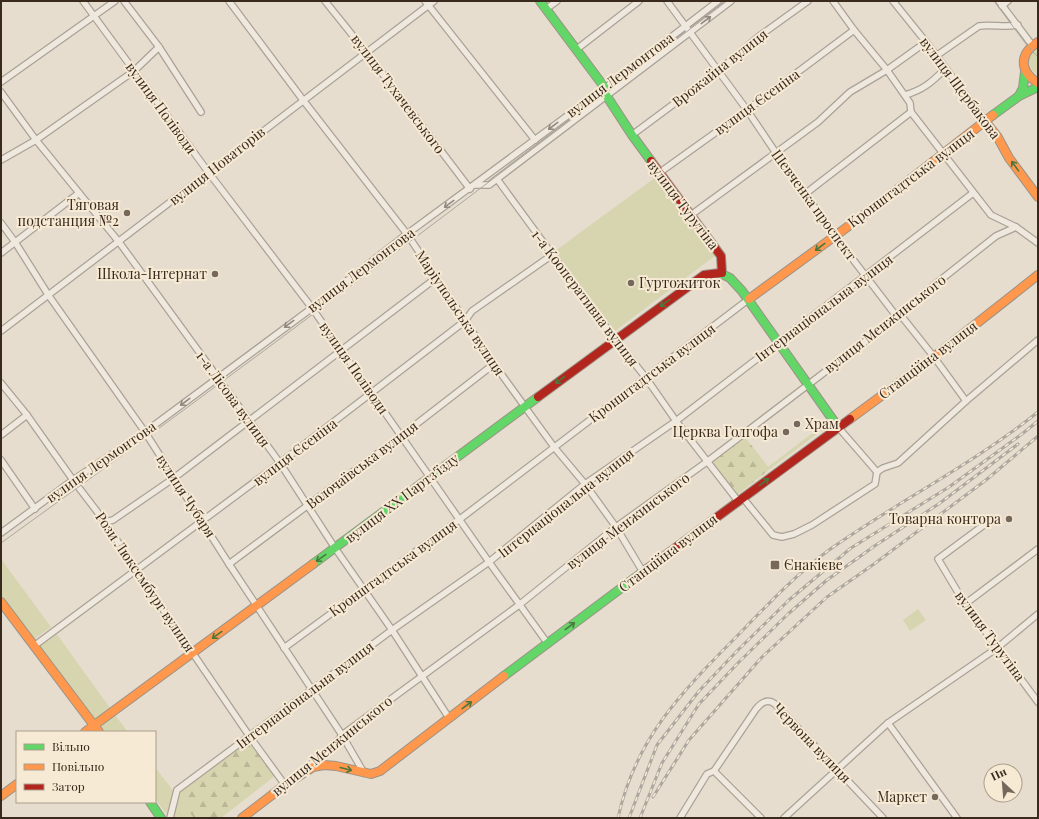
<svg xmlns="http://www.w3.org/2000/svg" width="1039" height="819" font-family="'Playfair Display',serif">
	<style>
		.green { fill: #d7d5b0 }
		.forest { fill: url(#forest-firs) }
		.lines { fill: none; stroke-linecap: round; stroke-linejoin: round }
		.street-casing { stroke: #aba296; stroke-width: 8 }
		.fast-casing { stroke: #9b9287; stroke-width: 10 }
		.slow-casing { stroke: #9b9287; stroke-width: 10 }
		.jam-casing { stroke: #9b9287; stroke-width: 10 }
		.street { stroke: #eee8df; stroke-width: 5.5 }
		.fast { stroke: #63d668; stroke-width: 8 }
		.slow { stroke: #ff974d; stroke-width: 8 }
		.jam { stroke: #b3261e; stroke-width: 8 }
		.tram { stroke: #ada79f; stroke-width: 1 }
		.rail-casing { stroke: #ada79f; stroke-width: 3 }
		.rail { stroke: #f7ead4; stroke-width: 1.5; stroke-dasharray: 4.5; stroke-linecap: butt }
		.oneway { stroke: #94897e }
		.oneway2 { stroke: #4c773f }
		.poi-dot { fill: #76695c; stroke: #f7ead4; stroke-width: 1.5 }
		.labels { text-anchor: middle; stroke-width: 4; stroke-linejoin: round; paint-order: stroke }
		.street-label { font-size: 14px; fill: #3a2a1e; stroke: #f7ead4 }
		.poi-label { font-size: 14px; fill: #3a2a1e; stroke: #f7ead4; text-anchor: end }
	</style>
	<defs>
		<pattern id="forest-firs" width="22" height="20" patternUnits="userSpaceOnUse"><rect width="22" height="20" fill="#d7d5b0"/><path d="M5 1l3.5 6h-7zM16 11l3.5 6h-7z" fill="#b9b797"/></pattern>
	</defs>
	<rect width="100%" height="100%" fill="#e6ddce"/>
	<g class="green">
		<path d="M1038,46V75C1026,68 1026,53 1038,46Z"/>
		<polygon points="656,177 716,255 615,331 555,251"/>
		<polygon points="827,422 829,425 770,469 768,467"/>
		<polygon points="1,559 51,627 33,640 1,597"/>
		<polygon points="918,609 926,620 910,631 903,620"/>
		<polygon points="56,633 110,708 94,720 38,647"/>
		<polygon points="115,715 128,732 104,732 100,727"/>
		<polygon points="155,767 194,818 170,818 155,799"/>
	</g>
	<g class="forest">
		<polygon points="745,437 770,469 737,495 712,462"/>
		<polygon points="247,740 275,776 221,818 194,818 176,795"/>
	</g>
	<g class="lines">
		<defs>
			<g id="street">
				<polyline points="83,1 209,173 312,308 489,562 548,644"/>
				<polyline points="124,1 159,47 201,112"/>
				<polyline points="229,1 303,100 407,234 494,364 554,447 585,484 616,527 643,572"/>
				<polyline points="325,1 366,52 470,189"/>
				<polyline points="425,1 535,140"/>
				<polyline points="667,1 747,110 776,153 835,236 897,317 903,318 934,357 966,401"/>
				<polyline points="833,1 854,30 887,70 910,103 911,112 991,215 1016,227 1038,243"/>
				<polyline points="893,1 926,42 985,121"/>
				<polyline points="999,1 1032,45"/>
				<polyline points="1002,6 1008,1"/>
				<polyline points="546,9 557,1"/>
				<polyline points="577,49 639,1"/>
				<path d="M936,56L979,26C992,24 1005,28 1018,25"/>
				<polyline points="1,82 115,1"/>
				<polyline points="1,92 36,140 119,242 280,463 335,548 392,630 449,718"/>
				<path d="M905,95C923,90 932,82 945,69"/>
				<polyline points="632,135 718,71 758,37 808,1"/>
				<polyline points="1,160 36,140 134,71 159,47"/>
				<polyline points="659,173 747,110 854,30"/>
				<polyline points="497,179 731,1"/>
				<polyline points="475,185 489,185 497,179 595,313 646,378 676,421 738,501"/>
				<polyline points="805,194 911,112"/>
				<polyline points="691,215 818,122 850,92 887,70 926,42"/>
				<polyline points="1,223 15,242 49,296 145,432 229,564 342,735 364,773"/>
				<polyline points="1,253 79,193"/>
				<polyline points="1,331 434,1"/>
				<polyline points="1,383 27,415 73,480 105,522 136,570 250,737 285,785 287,783"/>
				<polyline points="838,427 877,472"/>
				<polyline points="1,435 27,415"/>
				<polyline points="1,460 35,509"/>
				<polyline points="743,498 773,535 782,537 794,534 812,525 875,484 877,472 883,468 898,463 966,401 1038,340"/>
				<polyline points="992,519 938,559 965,604 1038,702"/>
				<polyline points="105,522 113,520 174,478 436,278"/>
				<polyline points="1,533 73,480 145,432 312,308 407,234 605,88 718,1"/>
				<polyline points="229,564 401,436 494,364"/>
				<polyline points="965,604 1038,549"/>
				<polyline points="34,646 280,463 465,321 472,311 552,255"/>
				<polyline points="284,648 460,519 749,299"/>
				<polyline points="888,723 957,818"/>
				<polyline points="305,769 337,742 342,735 519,605 616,527 708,461 897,317 933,286 996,236 1016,227"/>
				<polyline points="714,771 761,818"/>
				<polyline points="170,818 177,790 392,630 489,562 585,484 676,421 973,193"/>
				<path d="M680,818L707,774L714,771L756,709C761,703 767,698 775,704L883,818"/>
				<polyline points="784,818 888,723 997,648 1038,614"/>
			</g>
			<g id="fast">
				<polyline points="540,1 605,88 604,92 632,135 651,161"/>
				<polyline points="1019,96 1023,88 1025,72"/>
				<polyline points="993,115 1019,96 1038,87"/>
				<polyline points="720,273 730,278 742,291 838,427"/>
				<polyline points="313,564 538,397"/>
				<polyline points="504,676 648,568"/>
				<polyline points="150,802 161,818"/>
			</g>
			<g id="slow">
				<path d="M1038,42C1019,54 1019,71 1038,83"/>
				<polyline points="985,121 997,136 1009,158 1038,197"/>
				<polyline points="749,299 876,206 993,115"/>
				<polyline points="850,419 934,357 1038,275"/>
				<polyline points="1,602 99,732"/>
				<polyline points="85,732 313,564"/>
				<polyline points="1,796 17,784"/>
				<polyline points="242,818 285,785 313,767 324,765 336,766 371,774 380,771 504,676"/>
			</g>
			<g id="jam">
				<polyline points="651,161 721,256 722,273"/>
				<polyline points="538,397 704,275 720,273"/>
				<polyline points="648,568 850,419"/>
			</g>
		</defs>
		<use href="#street" class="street-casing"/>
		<use href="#fast" class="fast-casing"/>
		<use href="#slow" class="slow-casing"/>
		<use href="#jam" class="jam-casing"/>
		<use href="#street" class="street"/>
		<use href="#fast" class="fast"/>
		<use href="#slow" class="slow"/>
		<use href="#jam" class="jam"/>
		<g class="tram">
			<polyline points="994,1 1026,44 1038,57"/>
			<path d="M1,543C246,367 487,184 727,1"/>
		</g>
		<defs>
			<g id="rail">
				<polyline points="653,797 689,740 762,657 827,597 874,564 986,480 1038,436"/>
				<path d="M618,818C636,735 686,688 743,630C770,602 798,573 829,550C897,502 973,464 1038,412"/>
				<polyline points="629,818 657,745 699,691 737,651 789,600 851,548 949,487 1022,434 1038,421"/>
				<polyline points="640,818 662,763 699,704 738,663 788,614 827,580 876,545 940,503 1018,444"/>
			</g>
		</defs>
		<use href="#rail" class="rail-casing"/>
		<use href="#rail" class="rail"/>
	</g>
	<defs><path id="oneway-shaft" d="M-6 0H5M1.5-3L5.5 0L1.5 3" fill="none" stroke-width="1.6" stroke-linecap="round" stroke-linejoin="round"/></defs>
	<g class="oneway">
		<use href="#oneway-shaft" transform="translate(706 20) rotate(-37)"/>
		<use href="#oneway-shaft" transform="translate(553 126) rotate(143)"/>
		<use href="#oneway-shaft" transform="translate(449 204) rotate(144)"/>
		<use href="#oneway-shaft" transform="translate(289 324) rotate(144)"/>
		<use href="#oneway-shaft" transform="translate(185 402) rotate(143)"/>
	</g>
	<g class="oneway2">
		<use href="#oneway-shaft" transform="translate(1015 166) rotate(-126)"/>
		<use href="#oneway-shaft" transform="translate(820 247) rotate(143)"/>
		<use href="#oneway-shaft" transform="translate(665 303) rotate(144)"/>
		<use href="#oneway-shaft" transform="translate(560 380) rotate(144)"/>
		<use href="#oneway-shaft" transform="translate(764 482) rotate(-37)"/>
		<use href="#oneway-shaft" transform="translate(321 558) rotate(144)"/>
		<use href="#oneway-shaft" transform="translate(570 626) rotate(-37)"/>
		<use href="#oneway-shaft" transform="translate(217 635) rotate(144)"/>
		<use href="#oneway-shaft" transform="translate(467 705) rotate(-37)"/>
		<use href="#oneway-shaft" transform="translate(346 769) rotate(14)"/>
	</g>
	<g class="poi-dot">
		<circle cx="127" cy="213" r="4"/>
		<circle cx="215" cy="274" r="4"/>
		<circle cx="631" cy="283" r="4"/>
		<circle cx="797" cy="424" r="4"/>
		<circle cx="786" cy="432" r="4"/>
		<circle cx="1009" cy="519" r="4"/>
		<rect x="770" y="560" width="10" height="10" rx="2"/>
		<circle cx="935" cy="797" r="4"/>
	</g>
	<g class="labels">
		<g class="street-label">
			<text transform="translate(720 68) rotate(-38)" y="5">Врожайна вулиця</text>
			<text transform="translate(620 75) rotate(-37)" y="5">вулиця Лермонтова</text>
			<text transform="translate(960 88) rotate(53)" y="5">вулиця Щербакова</text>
			<text transform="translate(398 94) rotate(53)" y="5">вулиця Тухачевського</text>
			<text transform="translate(757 102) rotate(-36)" y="5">вулиця Єсеніна</text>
			<text transform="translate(161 108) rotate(54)" y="5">вулиця Поліводи</text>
			<text transform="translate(217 166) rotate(-38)" y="5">вулиця Новаторів</text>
			<text transform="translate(911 178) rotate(-37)" y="5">Кронштадтська вулиця</text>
			<text transform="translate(683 205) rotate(53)" y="5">вулиця Турутіна</text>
			<text transform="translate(814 205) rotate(54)" y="5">Шевченка проспект</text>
			<text transform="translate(361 270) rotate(-37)" y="5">вулиця Лермонтова</text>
			<text transform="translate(585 298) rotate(53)" y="5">1-а Кооперативна вулиця</text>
			<text transform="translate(824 308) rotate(-37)" y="5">Інтернаціональна вулиця</text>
			<text transform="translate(460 313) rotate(56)" y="5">Маріупольська вулиця</text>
			<text transform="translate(885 324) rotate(-38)" y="5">вулиця Менжинського</text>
			<text transform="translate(928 360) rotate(-37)" y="5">Станційна вулиця</text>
			<text transform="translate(354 368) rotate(55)" y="5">вулиця Поліводи</text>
			<text transform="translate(652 373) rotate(-37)" y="5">Кронштадтська вулиця</text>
			<text transform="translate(233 399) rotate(54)" y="5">1-а Лісова вулиця</text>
			<text transform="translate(295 452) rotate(-37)" y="5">вулиця Єсеніна</text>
			<text transform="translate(101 462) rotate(-35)" y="5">вулиця Лермонтова</text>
			<text transform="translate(362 465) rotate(-37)" y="5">Волочаївська вулиця</text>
			<text transform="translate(186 496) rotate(57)" y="5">вулиця Чубаря</text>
			<text transform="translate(402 498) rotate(-37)" y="5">вулиця XX Партз'їзду</text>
			<text transform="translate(566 503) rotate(-38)" y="5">Інтернаціональна вулиця</text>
			<text transform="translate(628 521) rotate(-37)" y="5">вулиця Менжинського</text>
			<text transform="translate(668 553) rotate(-37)" y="5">Станційна вулиця</text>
			<text transform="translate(393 568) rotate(-36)" y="5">Кронштадтська вулиця</text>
			<text transform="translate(145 582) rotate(56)" y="5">Рози Люксембург вулиця</text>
			<text transform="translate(990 636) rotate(54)" y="5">вулиця Турутіна</text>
			<text transform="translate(305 695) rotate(-37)" y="5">Інтернаціональна вулиця</text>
			<text transform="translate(812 743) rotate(46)" y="5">Червона вулиця</text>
			<text transform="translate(332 746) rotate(-39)" y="5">вулиця Менжинського</text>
		</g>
		<g class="poi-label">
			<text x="119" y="210">Тяговая<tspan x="119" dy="16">подстанция №2</tspan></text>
			<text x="207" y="279">Школа-Інтернат</text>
			<text x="639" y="288" text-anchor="start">Гуртожиток</text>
			<text x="805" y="429" text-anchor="start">Храм</text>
			<text x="778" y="437">Церква Голгофа</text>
			<text x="1001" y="524">Товарна контора</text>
			<text x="784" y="570" text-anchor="start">Єнакієве</text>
			<text x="927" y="802">Маркет</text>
		</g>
	</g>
	<rect width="1039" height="819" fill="none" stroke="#3a2a1e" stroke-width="4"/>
	<rect x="16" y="731" width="140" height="72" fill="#f7ead4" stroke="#ab9d8b"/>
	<rect x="24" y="744" width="20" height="6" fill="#63d668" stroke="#ab9d8b"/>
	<text x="52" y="751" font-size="12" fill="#3a2a1e">Вільно</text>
	<rect x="24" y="764" width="20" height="6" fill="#ff974d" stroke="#ab9d8b"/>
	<text x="52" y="771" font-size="12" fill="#3a2a1e">Повільно</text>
	<rect x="24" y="784" width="20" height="6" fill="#b3261e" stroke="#ab9d8b"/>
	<text x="52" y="791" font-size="12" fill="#3a2a1e">Затор</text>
	<g transform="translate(1003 783) rotate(334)"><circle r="19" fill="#f7ead4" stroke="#ab9d8b"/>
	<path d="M0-3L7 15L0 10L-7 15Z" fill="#76695c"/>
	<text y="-6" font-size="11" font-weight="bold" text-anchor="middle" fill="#3a2a1e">Пн</text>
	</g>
</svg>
